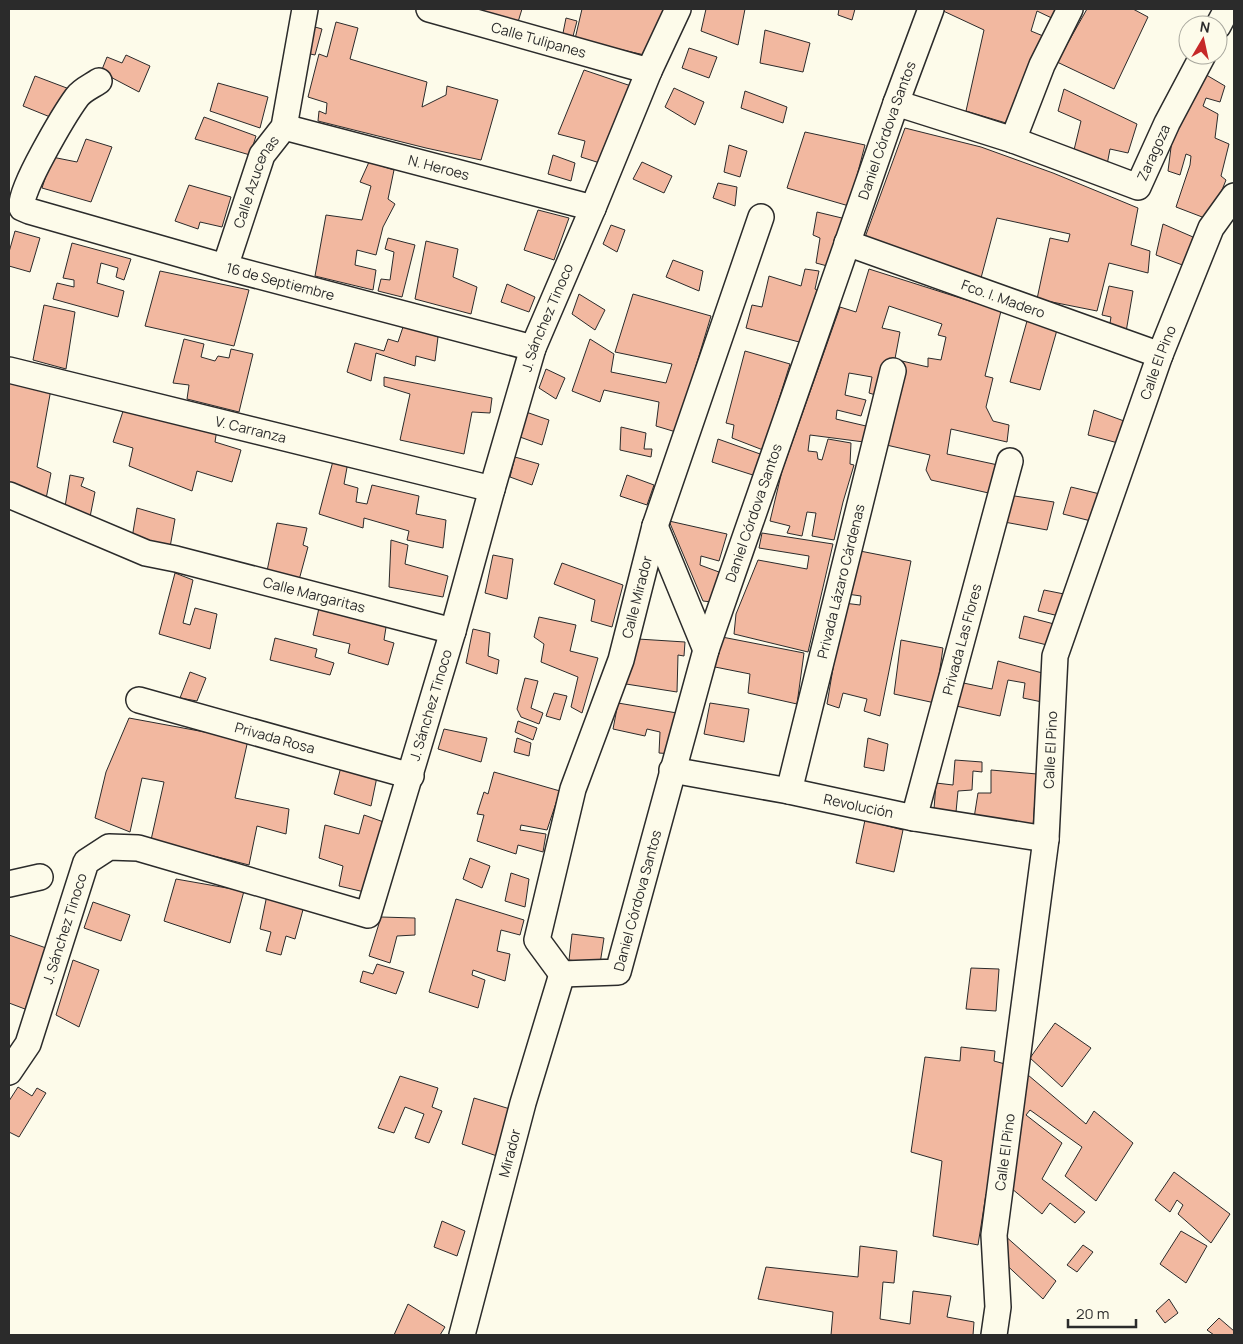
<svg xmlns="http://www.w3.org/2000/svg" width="1243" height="1344" font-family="Manrope,sans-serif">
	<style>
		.building { fill: #f2b8a0; stroke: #2b2b2b }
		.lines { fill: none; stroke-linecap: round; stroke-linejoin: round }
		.minor-casing { stroke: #2b2b2b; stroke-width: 28 }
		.minor { stroke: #fdfbea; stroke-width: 25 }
		.labels { text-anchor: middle; stroke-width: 4; stroke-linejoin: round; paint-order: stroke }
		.street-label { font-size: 14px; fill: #2b2b2b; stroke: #fdfbea }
	</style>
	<rect width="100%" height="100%" fill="#fdfbea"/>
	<g class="building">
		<polygon points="473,9 522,9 518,22"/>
		<polygon points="582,9 672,9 653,57 575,39"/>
		<polygon points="706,9 745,9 738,45 701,31"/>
		<polygon points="839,9 855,9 852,20 838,15"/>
		<polygon points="939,9 1063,9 1058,21 1037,11 1031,31 1048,38 1016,126 966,111 984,30"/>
		<polygon points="1087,9 1133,9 1148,17 1114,89 1057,62"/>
		<polygon points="566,18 577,21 572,40 562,38"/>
		<polygon points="336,22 358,28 350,59 427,82 422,107 446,95 447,86 498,100 481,160 426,148 318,121 319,111 326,114 327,103 308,97 319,54 327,57"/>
		<polygon points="308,25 322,29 315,55 301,52"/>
		<polygon points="765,30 810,43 803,72 760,63"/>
		<polygon points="689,48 717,57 709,78 682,68"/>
		<polygon points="126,55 150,66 139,92 101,72 107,57 122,63"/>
		<polygon points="584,70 637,88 603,164 581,157 585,141 558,134"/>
		<polygon points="1203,73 1225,86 1220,102 1206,98 1203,106 1218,114 1215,138 1229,144 1221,176 1226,180 1210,220 1176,207 1190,165 1191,156 1186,154 1180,175 1168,171 1175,116"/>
		<polygon points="35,76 72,90 60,121 23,106"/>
		<polygon points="218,83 268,97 260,128 210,111"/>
		<polygon points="674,88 704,102 695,125 665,107"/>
		<polygon points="1064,89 1137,124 1128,153 1110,149 1107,165 1074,150 1081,121 1058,111"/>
		<polygon points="745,91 787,107 783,123 741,108"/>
		<polygon points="204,117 256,136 250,155 195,139"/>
		<polygon points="905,128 981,147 1053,173 1138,208 1131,245 1150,251 1148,273 1109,263 1097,311 1037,299 1050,238 1068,242 1070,234 997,218 981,278 864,240"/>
		<polygon points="805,132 865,145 849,206 787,188"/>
		<polygon points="86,139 112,147 91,202 42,188 52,157 77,162"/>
		<polygon points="729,145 747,151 740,177 724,172"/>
		<polygon points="553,155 575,163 571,181 548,174"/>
		<polygon points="369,162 394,170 388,199 395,204 383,227 376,255 357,250 355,265 376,270 373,290 315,276 326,215 362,220 371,186 360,182"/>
		<polygon points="642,162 672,176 664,193 633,179"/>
		<polygon points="718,183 737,187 735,206 713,198"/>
		<polygon points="189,185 231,197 222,227 200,222 198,229 175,221"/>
		<polygon points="538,210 569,218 554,260 524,250"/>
		<polygon points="817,212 846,219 835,268 816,263 820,238 813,235"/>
		<polygon points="1163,224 1193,237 1185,266 1156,255"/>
		<polygon points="611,225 625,230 617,252 603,244"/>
		<polygon points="15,231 40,238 30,272 9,266 9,252"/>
		<polygon points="388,238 415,245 402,297 378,291 381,279 390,280 394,252 385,249"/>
		<polygon points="426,241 458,249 453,277 477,287 471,314 415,299"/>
		<polygon points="72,243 131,259 124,280 116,277 118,268 101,263 97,283 124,291 118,317 53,299 57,283 74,287 74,280 63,278"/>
		<polygon points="673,260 703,271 699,291 666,277"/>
		<polygon points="805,269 819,271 815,289 820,292 803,343 746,328 752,305 762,307 769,276 801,286"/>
		<polygon points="869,269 1001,311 985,376 993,378 986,407 993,421 1009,425 1007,442 951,429 947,454 998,465 993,494 931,480 926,470 930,455 882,444 902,361 928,367 928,358 941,360 946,337 938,335 942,324 889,306 882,328 900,332 894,364 879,396 869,393 872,377 849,373 845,395 866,400 861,416 837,410 836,419 866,426 864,442 810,435 808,451 817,452 818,459 822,460 828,439 851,443 850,464 854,465 843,502 834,540 812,536 816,513 807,512 802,536 787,533 790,526 770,521 782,471 840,307 856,312"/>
		<polygon points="160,271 249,290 234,346 145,326"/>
		<polygon points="507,284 535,297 529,312 501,302"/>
		<polygon points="1109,286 1133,291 1126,332 1109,329 1111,317 1102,315"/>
		<polygon points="579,294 605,310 595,330 572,314"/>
		<polygon points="633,294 711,316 676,432 656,426 659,402 604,390 600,402 572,391 590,339 614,354 611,372 666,383 672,364 615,352"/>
		<polygon points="44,305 75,312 66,369 33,360"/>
		<polygon points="1027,321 1057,330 1040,390 1010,382"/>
		<polygon points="404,324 438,337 435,361 416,356 415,366 376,353 371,381 347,372 355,343 384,351 388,339 398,342"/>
		<polygon points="184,339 204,344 201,357 215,361 218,356 229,358 231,349 253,354 239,412 187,399 189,385 173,383"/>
		<polygon points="745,351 790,364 763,450 732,438 734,425 726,423"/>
		<polygon points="546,369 565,378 556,399 539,388"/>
		<polygon points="384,377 492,398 490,413 472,412 464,454 400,440 410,394 384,386"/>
		<polygon points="9,379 51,389 37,467 51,473 46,499 9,488"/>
		<polygon points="125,405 217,429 215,442 241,450 232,482 197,471 192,491 129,466 133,448 113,442"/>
		<polygon points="1094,410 1124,421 1118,443 1088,435"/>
		<polygon points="526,412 549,420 542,445 520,437"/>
		<polygon points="621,427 646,433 644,449 652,449 651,457 620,450"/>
		<polygon points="718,439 763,455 756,476 712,462"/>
		<polygon points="515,457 539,464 532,485 510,477"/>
		<polygon points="333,461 348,462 344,484 358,488 356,502 367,504 372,485 419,496 416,514 446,520 443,548 407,540 409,531 364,518 363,528 319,514"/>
		<polygon points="70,475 84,478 81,486 95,492 90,517 65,507"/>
		<polygon points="627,475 654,485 647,505 620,496"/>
		<polygon points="1071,487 1100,494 1091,521 1063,514"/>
		<polygon points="1008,495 1054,502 1047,530 999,521"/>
		<polygon points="137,508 175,519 169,553 132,538"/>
		<polygon points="669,521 727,534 719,561 701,556 700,565 719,572 712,602 703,601"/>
		<polygon points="277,523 307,528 303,545 308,547 299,580 267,571"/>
		<polygon points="762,533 833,544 808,652 734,634 736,614 758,560 807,569 809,556 759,548"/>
		<polygon points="391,540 408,545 405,564 448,576 443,597 389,587"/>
		<polygon points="860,551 911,561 880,716 864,711 867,699 843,693 839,708 827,704 844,603 860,605 861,596 847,594 851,576 855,575"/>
		<polygon points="493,555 513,559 507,599 485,593"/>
		<polygon points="562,563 623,585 612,627 591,621 595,600 554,584"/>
		<polygon points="175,573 193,580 183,623 190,625 195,608 217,614 210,649 159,634"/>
		<polygon points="1044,590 1064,594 1059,616 1038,611"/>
		<polygon points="319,608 387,621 384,640 394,643 388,665 348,653 350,644 313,635"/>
		<polygon points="1024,616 1054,624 1051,646 1019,638"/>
		<polygon points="539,617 576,625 570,651 598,658 582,713 571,707 578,677 541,662 544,644 534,637"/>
		<polygon points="473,629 490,633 488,656 499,660 497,674 466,663"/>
		<polygon points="722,637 804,653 797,704 748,693 750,674 715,667"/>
		<polygon points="275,638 317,649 315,657 334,663 330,675 270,660"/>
		<polygon points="638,639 685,642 684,656 678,655 677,692 626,684 627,659 634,659"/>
		<polygon points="901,640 943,648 935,703 894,694"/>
		<polygon points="998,661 1046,674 1042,702 1023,698 1025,683 1008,680 1000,716 952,705 954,681 992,689"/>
		<polygon points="190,672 206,678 197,701 180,698"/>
		<polygon points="525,678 538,681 531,708 543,713 539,724 521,717 517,709"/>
		<polygon points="554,693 567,696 560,720 546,716"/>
		<polygon points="618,703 677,713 673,754 659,753 660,732 647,729 645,736 613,729"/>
		<polygon points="710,703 749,709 744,742 704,734"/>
		<polygon points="129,718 248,740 235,798 289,809 286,834 257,826 249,865 151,840 164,782 142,778 130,832 95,818 106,772"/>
		<polygon points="518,721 537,728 533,740 515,732"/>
		<polygon points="444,729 487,738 481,762 438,749"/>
		<polygon points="517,738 531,743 529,756 514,752"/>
		<polygon points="868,738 888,744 884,771 864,767"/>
		<polygon points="955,760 982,762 982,772 973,771 972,790 958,791 956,812 934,809 936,783 953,785"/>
		<polygon points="342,763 378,772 371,806 334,794"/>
		<polygon points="991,770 1037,774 1033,826 974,818 978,793 991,793"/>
		<polygon points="494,772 560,791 547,830 521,825 520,830 546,834 543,852 518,845 516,854 477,841 484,815 477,814 484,792 488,794"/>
		<polygon points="364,815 392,825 373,894 339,886 343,866 319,858 325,825 359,834"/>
		<polygon points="865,820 903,830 894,872 856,863"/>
		<polygon points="470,858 490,866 482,888 463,879"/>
		<polygon points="511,873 529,879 525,907 505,901"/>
		<polygon points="176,879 244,891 230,943 164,921"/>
		<polygon points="267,895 304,906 295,939 286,936 281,955 266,951 271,932 260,929"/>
		<polygon points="456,899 524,920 520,935 501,930 497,951 510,954 505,981 473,970 472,975 485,980 478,1008 429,992"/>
		<polygon points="93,902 130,915 121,941 84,928"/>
		<polygon points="381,917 415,918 415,935 397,936 390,963 369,956"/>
		<polygon points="572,934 604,938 600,964 569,960"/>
		<polygon points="9,935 49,949 25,1009 9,1003"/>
		<polygon points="73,960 99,970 79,1027 56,1015"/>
		<polygon points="377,964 404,972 396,994 360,982 363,971 373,974"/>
		<polygon points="971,968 999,969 996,1011 966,1009"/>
		<polygon points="1055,1023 1091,1048 1062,1087 1030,1058"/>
		<polygon points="961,1047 995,1051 994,1061 1005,1064 993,1194 986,1194 978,1245 933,1236 942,1161 911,1152 925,1057 960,1061"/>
		<polygon points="1028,1075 1086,1124 1094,1111 1133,1143 1096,1201 1065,1176 1082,1147 1030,1110 1026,1115 1062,1143 1042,1179 1085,1212 1075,1223 1050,1203 1042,1214 1011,1188 1020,1088"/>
		<polygon points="400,1076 438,1088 432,1107 442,1111 429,1143 415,1138 424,1114 405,1107 394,1133 378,1128"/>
		<polygon points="18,1087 32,1096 37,1088 46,1093 19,1137 9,1132 9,1101"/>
		<polygon points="474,1098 510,1109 497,1156 462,1144"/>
		<polygon points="1174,1172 1230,1214 1211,1243 1178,1214 1183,1205 1177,1200 1170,1212 1155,1200"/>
		<polygon points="442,1221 465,1231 457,1256 434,1247"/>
		<polygon points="1181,1231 1207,1246 1186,1283 1160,1264"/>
		<polygon points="1004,1235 1056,1281 1043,1299 999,1258"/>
		<polygon points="1083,1245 1093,1252 1077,1272 1067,1265"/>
		<polygon points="860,1246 897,1251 894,1283 883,1282 880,1319 910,1324 913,1291 951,1296 947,1317 974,1322 973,1335 831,1335 833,1312 758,1299 766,1267 858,1277"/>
		<polygon points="1169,1299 1178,1313 1165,1323 1156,1311"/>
		<polygon points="408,1304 445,1327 440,1335 394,1335"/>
		<polygon points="1219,1318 1234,1331 1234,1335 1214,1335 1207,1330"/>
	</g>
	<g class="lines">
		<defs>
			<g id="minor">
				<path id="s1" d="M429,9L649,71"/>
				<polyline points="1218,26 1227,9"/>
				<path id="s2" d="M99,81C92,86 82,90 77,97C66,112 17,193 22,208L29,211L225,267L533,348"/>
				<path id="s3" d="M896,103L1013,140L1138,187L1167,123L1203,55"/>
				<path id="s4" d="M284,127L593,208"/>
				<polyline points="1013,140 1042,65 1070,9"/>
				<path id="s5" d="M847,243L1160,355"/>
				<path id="s6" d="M225,267L262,155L284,127L305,9"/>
				<path id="s7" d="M9,370L492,489"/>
				<path id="s8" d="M9,495L146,553L176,559L453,631"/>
				<polyline points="655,526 706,650"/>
				<path id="s9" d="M139,700L411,776"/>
				<path id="s10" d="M672,770L789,791L914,818L1046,839"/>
				<path id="s11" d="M789,791L893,371"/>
				<path id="s12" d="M914,818L1010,461"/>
				<polyline points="9,884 40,877"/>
				<path id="s13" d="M562,974L618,972L706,650L896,103L931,9"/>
				<path id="s14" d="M562,974L537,940L573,789L621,660L655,526L761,217"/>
				<path id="s15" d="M9,1072L28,1044L86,862L109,847L138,848L368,915L453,631L492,489L533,348L593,208L649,71L678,9"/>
				<path id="s16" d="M462,1335L523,1103L562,974"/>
				<path id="s17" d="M994,1335L998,1307L994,1235L1046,839L1055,656L1160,355L1211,228L1234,196"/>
			</g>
		</defs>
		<use href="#minor" class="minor-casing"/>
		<use href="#minor" class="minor"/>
	</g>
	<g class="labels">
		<g class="street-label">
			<text dy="5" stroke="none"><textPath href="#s1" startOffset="114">Calle Tulipanes</textPath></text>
			<text dy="5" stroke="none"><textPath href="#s13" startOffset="940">Daniel Córdova Santos</textPath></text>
			<text dy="5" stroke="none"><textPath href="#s3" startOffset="294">Zaragoza</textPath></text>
			<text dy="5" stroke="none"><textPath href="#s4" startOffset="160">N. Heroes</textPath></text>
			<text dy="5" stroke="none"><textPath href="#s6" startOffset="91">Calle Azucenas</textPath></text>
			<text dy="5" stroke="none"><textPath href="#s2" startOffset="421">16 de Septiembre</textPath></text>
			<text dy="5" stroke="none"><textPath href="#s5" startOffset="166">Fco. I. Madero</textPath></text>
			<text dy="5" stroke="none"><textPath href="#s15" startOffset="1145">J. Sánchez Tinoco</textPath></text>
			<text dy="5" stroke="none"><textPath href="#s17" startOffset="994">Calle El Pino</textPath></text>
			<text dy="5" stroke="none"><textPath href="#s7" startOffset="249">V. Carranza</textPath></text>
			<text dy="5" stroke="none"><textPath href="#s13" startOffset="535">Daniel Córdova Santos</textPath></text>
			<text dy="5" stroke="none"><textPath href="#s11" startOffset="216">Privada Lázaro Cárdenas</textPath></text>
			<text dy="5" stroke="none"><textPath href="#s8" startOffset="322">Calle Margaritas</textPath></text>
			<text dy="5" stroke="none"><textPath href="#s14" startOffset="400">Calle Mirador</textPath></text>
			<text dy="5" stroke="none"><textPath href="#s12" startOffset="185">Privada Las Flores</textPath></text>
			<text dy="5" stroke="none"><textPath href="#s15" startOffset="740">J. Sánchez Tinoco</textPath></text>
			<text dy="5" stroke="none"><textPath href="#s9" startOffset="141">Privada Rosa</textPath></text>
			<text dy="5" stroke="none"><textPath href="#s17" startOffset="589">Calle El Pino</textPath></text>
			<text dy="5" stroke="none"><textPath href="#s10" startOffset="190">Revolución</textPath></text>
			<text dy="5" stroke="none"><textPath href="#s13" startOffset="130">Daniel Córdova Santos</textPath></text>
			<text dy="5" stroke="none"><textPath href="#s15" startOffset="155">J. Sánchez Tinoco</textPath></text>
			<text dy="5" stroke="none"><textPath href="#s17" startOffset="184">Calle El Pino</textPath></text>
			<text dy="5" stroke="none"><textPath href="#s16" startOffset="188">Mirador</textPath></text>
		</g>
	</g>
	<rect width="1243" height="1344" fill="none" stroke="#2b2b2b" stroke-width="20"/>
	<g transform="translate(1203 40) rotate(9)"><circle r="24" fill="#fdfbea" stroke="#a9a89e"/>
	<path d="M0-4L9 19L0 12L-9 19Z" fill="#c62828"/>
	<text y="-8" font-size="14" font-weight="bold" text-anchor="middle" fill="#2b2b2b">N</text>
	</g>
	<path d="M1068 1319v8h68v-8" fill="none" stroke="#2b2b2b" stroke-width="2.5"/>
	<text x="1076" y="1319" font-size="15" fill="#2b2b2b" stroke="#fdfbea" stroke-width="4" paint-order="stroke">20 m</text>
</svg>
